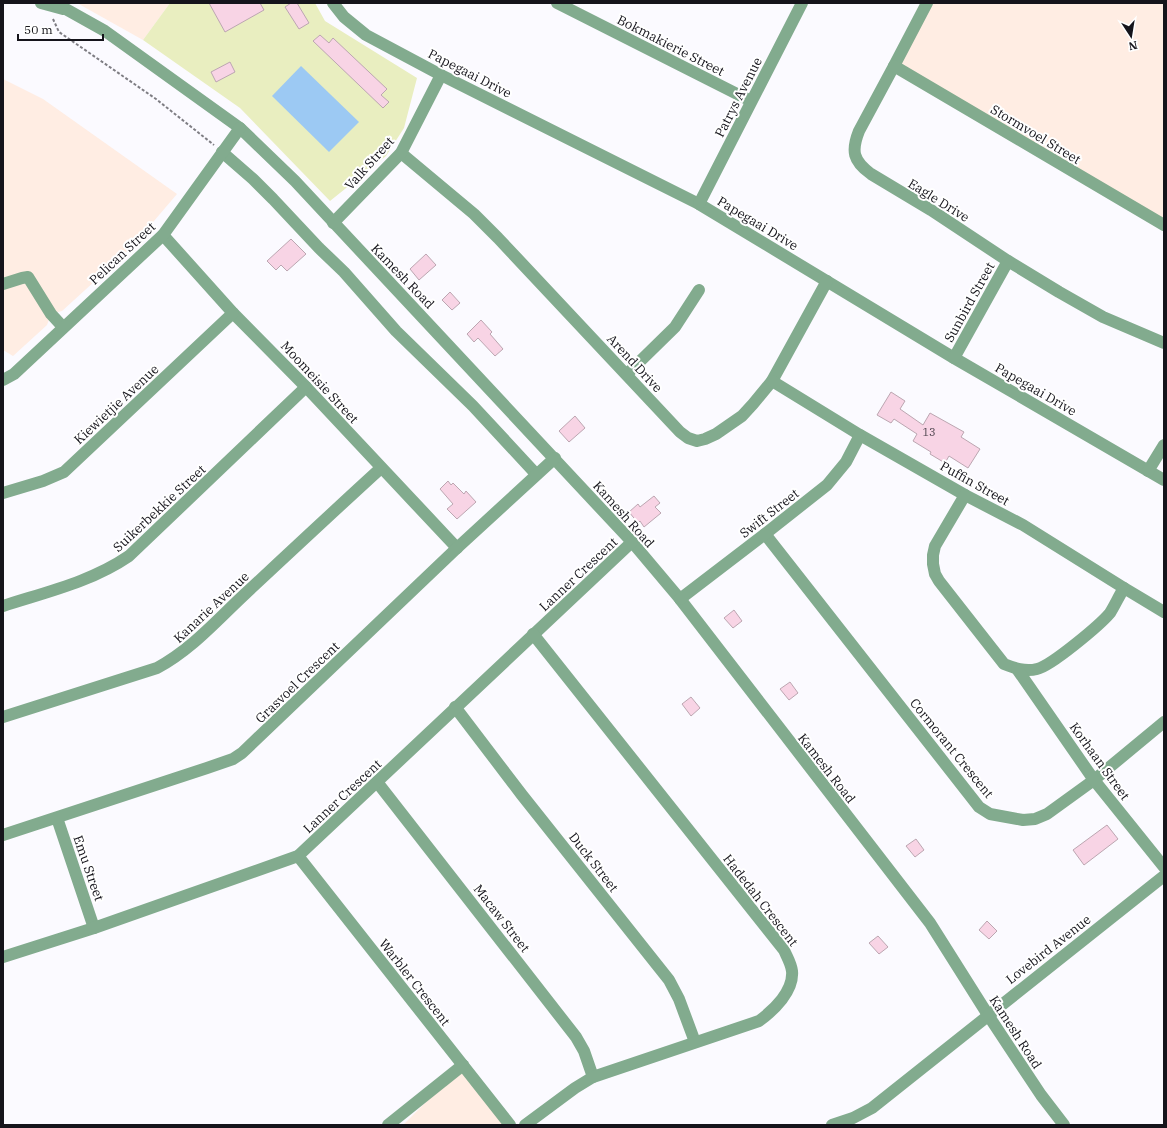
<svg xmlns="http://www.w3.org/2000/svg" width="1167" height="1128" font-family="'IBM Plex Serif',serif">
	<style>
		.education { fill: #ffede3 }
		.green { fill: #e9eec0 }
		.water { fill: #9cc9f3 }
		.building { fill: #f8d4e5; stroke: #bca6b1 }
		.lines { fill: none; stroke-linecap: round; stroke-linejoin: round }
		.path { stroke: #7e7d83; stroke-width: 2; stroke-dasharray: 3 2; stroke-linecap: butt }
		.minor { stroke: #82ab8e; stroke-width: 12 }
		.labels { text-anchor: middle; stroke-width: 4; stroke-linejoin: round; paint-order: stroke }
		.number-label { font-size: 11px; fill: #4e444e }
		.street-label { font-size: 13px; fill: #15141b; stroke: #fff }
	</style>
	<rect width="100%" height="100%" fill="#fbfaff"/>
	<g class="education">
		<polygon points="77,3 170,3 143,40"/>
		<polygon points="921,3 1164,3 1164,227 894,67"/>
		<polygon points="3,79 43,99 177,194 130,249 62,311 51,314 47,325 13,356 3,350"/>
		<polygon points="465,1066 514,1125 403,1125 425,1103"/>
	</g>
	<polygon class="green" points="170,3 315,3 325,21 417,78 404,128 386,156 330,201 240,108 143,40"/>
	<polygon class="water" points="301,66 359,122 329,152 272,96"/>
	<g class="building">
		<polygon points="209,3 260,3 264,10 225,32"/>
		<polygon points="291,3 297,3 309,23 299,29 285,7"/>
		<polygon points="320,35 329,43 333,38 387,89 381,95 389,102 383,108 313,41"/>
		<polygon points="230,62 235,72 216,82 211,72"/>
		<polygon points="291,239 306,254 287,271 281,265 276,270 267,261"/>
		<polygon points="426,254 436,265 419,280 410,269"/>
		<polygon points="450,292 460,303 452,310 442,300"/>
		<polygon points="481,320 492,332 490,334 503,349 495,356 478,338 474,342 467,334"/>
		<polygon points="891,392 905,401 900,409 923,425 930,413 964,432 961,437 980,449 968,468 949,456 945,463 930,454 931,452 913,441 917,434 894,419 891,423 877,415"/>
		<polygon points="575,416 585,428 569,442 559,431"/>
		<polygon points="448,481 451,485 453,483 464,494 466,491 476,502 457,519 447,509 453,504 440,489"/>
		<polygon points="654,496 660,503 655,507 661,513 644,527 640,521 638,523 629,512 638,504 640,507"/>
		<polygon points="734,610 742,621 733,628 724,618"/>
		<polygon points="790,682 798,693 789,700 780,689"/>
		<polygon points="691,697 700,708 691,716 682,704"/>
		<polygon points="1107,825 1118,839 1084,865 1073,850"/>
		<polygon points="916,839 924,850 915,857 906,846"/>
		<polygon points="987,921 997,931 989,939 979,930"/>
		<polygon points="878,936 888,947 879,954 869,943"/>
	</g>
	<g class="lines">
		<polyline class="path" points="53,19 59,32 156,99 214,145"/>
		<g class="minor">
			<polyline points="41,3 63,9"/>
			<polyline points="55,3 105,31 240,128 295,181 632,542 680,599 930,923 988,1015 1041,1095 1064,1125"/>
			<polyline points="333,3 344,17 366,35 441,75 699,204 954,358 1164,480"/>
			<polyline points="557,3 751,101"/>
			<path d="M927,3L894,66L859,131C851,151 853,161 871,174L931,210L1008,261L1059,292L1103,317L1164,343"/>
			<polyline points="894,66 1164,225"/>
			<polyline points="222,152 253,179 273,199 319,248 344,272 396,331 473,406 536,474"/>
			<polyline points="401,153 474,214 498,238 680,432 688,438 697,441 705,439 716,434 742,416 753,404 772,381 827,281"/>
			<polyline points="699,204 802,3"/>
			<polyline points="333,223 401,153 441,75"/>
			<polyline points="163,235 233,313 306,387 457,548"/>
			<polyline points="3,284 22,278 28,277 51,314 63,327"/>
			<polyline points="954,358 1008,261"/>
			<polyline points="627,374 675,327 699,290"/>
			<polyline points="3,380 14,374 163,235 240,128"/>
			<polyline points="772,381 860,435 965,495 1023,525 1124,588 1164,612"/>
			<polyline points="1148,471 1164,445"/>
			<polyline points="3,493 43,481 64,472 233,313"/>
			<path d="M965,495L935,546L933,555V564L935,574L939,581L1004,664C1014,668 1025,672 1037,669C1051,666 1100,625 1110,613C1115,605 1119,596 1124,588"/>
			<polyline points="765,534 979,807 990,814 1023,820 1035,819 1047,814 1094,780 1164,722"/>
			<polyline points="680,599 765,534 827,485 846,462 860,435"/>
			<path d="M3,606C46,592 91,582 129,556L306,387"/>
			<polyline points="1017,669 1094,780 1164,867"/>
			<polyline points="455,707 522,795 669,980 679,999 695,1042"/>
			<path d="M3,717L157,668C192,649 216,621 245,594C290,552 335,510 381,468"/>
			<polyline points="377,782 576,1037 584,1051 593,1077"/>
			<polyline points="57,818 94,928"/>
			<polyline points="3,835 207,768 233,759 242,753 457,548 555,458"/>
			<polyline points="298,856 510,1125"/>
			<polyline points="3,957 94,928 298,856 632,542"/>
			<polyline points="388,1125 463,1065"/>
			<path d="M525,1125L575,1088L593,1077L759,1021C774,1010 794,991 792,971C791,963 787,957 784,950L533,634"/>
			<polyline points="832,1125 853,1118 872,1108 1164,876"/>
		</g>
	</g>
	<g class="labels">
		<g class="number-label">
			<text x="929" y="436">13</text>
		</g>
		<g class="street-label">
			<text transform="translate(671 45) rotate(27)" y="5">Bokmakierie Street</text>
			<text transform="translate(470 73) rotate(27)" y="5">Papegaai Drive</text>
			<text transform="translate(738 97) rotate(-63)" y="5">Patrys Avenue</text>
			<text transform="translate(1036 134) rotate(31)" y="5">Stormvoel Street</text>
			<text transform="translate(369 163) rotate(-48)" y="5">Valk Street</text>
			<text transform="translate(939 200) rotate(32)" y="5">Eagle Drive</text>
			<text transform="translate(758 223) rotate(31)" y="5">Papegaai Drive</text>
			<text transform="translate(122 253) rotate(-43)" y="5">Pelican Street</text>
			<text transform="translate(403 276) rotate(46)" y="5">Kamesh Road</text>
			<text transform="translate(969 302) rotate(-61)" y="5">Sunbird Street</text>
			<text transform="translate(635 363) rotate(47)" y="5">Arend Drive</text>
			<text transform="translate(320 382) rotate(47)" y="5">Moomeisie Street</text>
			<text transform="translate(1036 389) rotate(30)" y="5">Papegaai Drive</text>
			<text transform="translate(116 404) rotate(-43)" y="5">Kiewietjie Avenue</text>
			<text transform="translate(975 483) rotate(29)" y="5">Puffin Street</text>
			<text transform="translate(159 508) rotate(-43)" y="5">Suikerbekkie Street</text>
			<text transform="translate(769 513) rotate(-38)" y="5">Swift Street</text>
			<text transform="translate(624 514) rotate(48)" y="5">Kamesh Road</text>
			<text transform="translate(578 574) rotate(-43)" y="5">Lanner Crescent</text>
			<text transform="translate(211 607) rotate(-43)" y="5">Kanarie Avenue</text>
			<text transform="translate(297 682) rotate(-44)" y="5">Grasvoel Crescent</text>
			<text transform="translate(952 748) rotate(51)" y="5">Cormorant Crescent</text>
			<text transform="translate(1100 761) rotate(54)" y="5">Korhaan Street</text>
			<text transform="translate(827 768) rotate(52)" y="5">Kamesh Road</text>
			<text transform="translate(342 796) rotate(-43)" y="5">Lanner Crescent</text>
			<text transform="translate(594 862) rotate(52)" y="5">Duck Street</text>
			<text transform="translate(89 868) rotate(71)" y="5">Emu Street</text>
			<text transform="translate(761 900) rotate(52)" y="5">Hadedah Crescent</text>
			<text transform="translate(502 918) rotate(52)" y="5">Macaw Street</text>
			<text transform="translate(1048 949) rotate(-38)" y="5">Lovebird Avenue</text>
			<text transform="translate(415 982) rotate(52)" y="5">Warbler Crescent</text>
			<text transform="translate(1016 1032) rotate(57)" y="5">Kamesh Road</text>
		</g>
	</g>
	<rect width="1167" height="1128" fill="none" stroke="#15141b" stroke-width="8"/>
	<g transform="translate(1131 36) rotate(168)" stroke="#ffffff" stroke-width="3" paint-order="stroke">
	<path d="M0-3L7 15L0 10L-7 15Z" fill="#15141b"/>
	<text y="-6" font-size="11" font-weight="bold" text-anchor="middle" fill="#15141b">N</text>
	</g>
	<path d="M18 34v6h85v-6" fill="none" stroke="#15141b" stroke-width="2"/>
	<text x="24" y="34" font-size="12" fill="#15141b" stroke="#ffffff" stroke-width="3" paint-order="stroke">50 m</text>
</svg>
